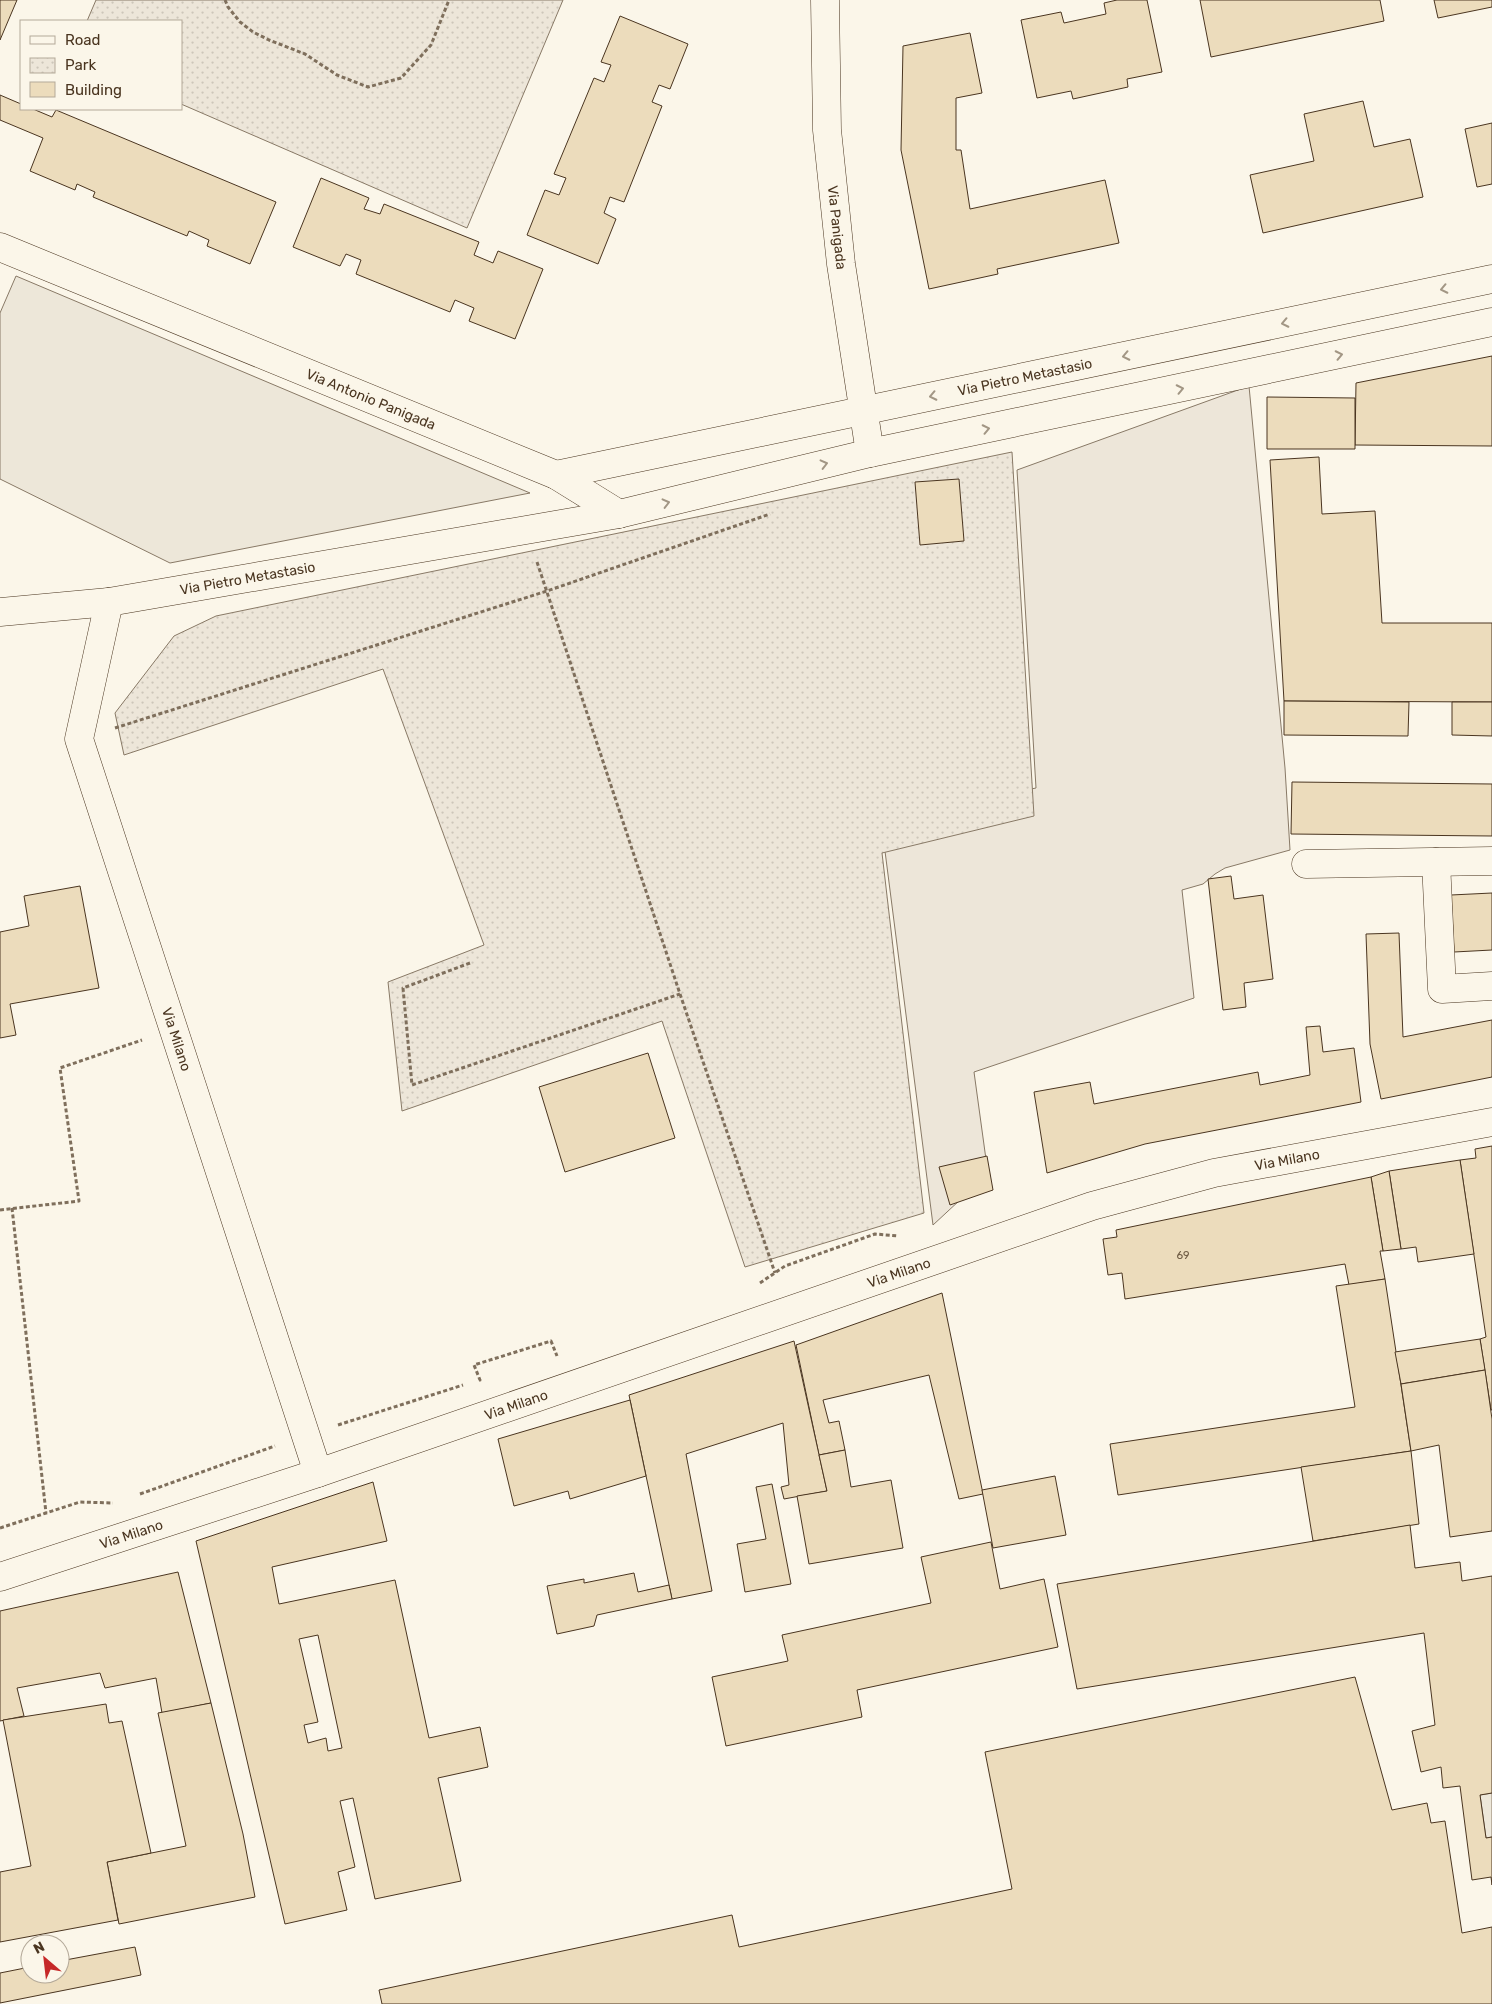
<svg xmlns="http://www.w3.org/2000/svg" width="1492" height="2004" font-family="Rubik,sans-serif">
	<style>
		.green { fill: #ede6d9; stroke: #887966 }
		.park { fill: url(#park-dots); stroke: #887966 }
		.parking { fill: #ede7d9; stroke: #887966 }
		.building { fill: #ecdcbc; stroke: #4a3520; fill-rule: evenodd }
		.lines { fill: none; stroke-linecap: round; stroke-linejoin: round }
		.street-casing { stroke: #4a3520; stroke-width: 29 }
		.secondary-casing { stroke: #4a3520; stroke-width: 29 }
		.path { stroke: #7f6f5c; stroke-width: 3; stroke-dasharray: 4 2.5; stroke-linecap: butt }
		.street { stroke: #fbf6e9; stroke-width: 28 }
		.secondary { stroke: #fbf6e9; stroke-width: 28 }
		.oneway { stroke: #a29684 }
		.labels { text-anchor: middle; stroke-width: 4; stroke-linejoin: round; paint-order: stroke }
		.number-label { font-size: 11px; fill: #725f47 }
		.street-label { font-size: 14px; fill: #4a3520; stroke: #fbf6e9 }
	</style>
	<defs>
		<pattern id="park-dots" width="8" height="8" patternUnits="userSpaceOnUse" patternTransform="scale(1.25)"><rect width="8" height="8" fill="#ede6d9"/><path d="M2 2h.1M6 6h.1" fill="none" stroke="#cdc6ba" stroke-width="1.8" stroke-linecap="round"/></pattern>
	</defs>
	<rect width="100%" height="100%" fill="#fbf6e9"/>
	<polygon class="green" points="1249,386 1285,768 1290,850 1225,868 1215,874 1203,884 1182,890 1194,998 974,1072 988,1174 933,1225 881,820 1036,788 1017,470"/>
	<g class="park">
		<polygon points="96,0 563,0 467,228 181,104 181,21 87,21"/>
		<polygon points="1012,452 1034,816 882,853 924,1213 745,1267 662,1021 402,1111 388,982 484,945 383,669 124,755 115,713 174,636 216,616"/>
	</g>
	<g class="parking">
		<polygon points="16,276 530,493 170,563 0,479 0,313"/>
		<polygon points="1492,1793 1492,1837 1486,1838 1480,1795"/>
	</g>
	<g class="building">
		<polygon points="0,0 17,0 0,40"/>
		<polygon points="1117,0 1147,0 1162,72 1127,79 1128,87 1073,99 1071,91 1037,98 1021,20 1061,12 1064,23 1106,14 1104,3"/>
		<polygon points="1200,0 1380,0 1384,21 1211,57"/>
		<polygon points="1434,0 1492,0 1492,7 1438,18"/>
		<polygon points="620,16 688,44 670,89 659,85 652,102 662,106 624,202 610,197 604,213 616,219 598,264 527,235 545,190 559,195 566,178 554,174 594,78 604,82 611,65 601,62"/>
		<polygon points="970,33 982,93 956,98 956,150 961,150 970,209 1105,180 1119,243 997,269 998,274 929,289 901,150 903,46"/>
		<polygon points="0,95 21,104 21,109 33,109 52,117 56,110 276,202 250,264 207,246 209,240 189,231 187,236 93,197 95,192 77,184 75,190 30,171 43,138 0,120"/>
		<polygon points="1363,101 1374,147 1410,139 1423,197 1263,233 1250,175 1314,161 1304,114"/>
		<polygon points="1492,123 1492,184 1477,187 1465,129"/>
		<polygon points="321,178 369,198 364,209 380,214 384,204 479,242 474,255 493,263 498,251 543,269 515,339 469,321 474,308 455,300 450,312 356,274 361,260 346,254 340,266 293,247"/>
		<polygon points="1492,356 1492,446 1355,445 1356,383"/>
		<polygon points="1267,397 1355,398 1355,449 1267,449"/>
		<polygon points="1319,457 1322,514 1375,511 1382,623 1492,623 1492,702 1284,701 1270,460"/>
		<polygon points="959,479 964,541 920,545 915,482"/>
		<polygon points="1284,701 1409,702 1408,736 1284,735"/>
		<polygon points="1452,702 1492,702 1492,736 1452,735"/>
		<polygon points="1292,782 1492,784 1492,836 1291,834"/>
		<polygon points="1231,876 1234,899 1263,895 1273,979 1244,983 1246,1007 1223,1010 1208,879"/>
		<polygon points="80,886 99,988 10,1004 16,1035 0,1038 0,932 29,926 24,896"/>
		<polygon points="1492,893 1492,950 1454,952 1451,895"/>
		<polygon points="1399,933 1403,1037 1492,1020 1492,1077 1381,1099 1370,1044 1366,934"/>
		<polygon points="1320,1026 1323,1052 1354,1048 1361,1102 1145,1144 1047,1173 1034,1092 1090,1082 1094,1104 1258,1072 1260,1085 1310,1075 1306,1027"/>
		<polygon points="648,1053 675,1138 565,1172 539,1087"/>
		<polygon points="1492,1146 1492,1410 1491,1410 1480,1339 1486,1337 1460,1160 1476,1158 1475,1149"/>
		<polygon points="987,1156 993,1190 950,1205 939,1167"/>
		<polygon points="1460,1160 1474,1254 1418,1262 1416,1247 1401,1249 1389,1171"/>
		<polygon points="1389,1171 1401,1249 1383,1251 1371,1177"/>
		<polygon points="1371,1177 1383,1251 1380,1251 1385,1279 1349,1285 1345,1264 1125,1299 1122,1273 1108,1275 1103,1239 1117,1237 1116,1230"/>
		<polygon points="1385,1279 1411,1451 1118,1495 1110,1444 1355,1407 1336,1286"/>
		<polygon points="942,1293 983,1494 959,1499 929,1375 823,1400 829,1423 839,1421 845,1450 819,1455 796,1345"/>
		<polygon points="1480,1339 1485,1370 1401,1384 1395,1352"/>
		<polygon points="794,1341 827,1491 784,1499 781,1487 789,1485 783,1423 686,1454 712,1591 672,1599 629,1395"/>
		<polygon points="1485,1370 1492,1419 1492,1531 1450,1537 1439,1445 1411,1451 1401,1384"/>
		<polygon points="630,1400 646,1476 570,1499 568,1491 514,1506 498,1439"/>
		<polygon points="845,1450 851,1487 891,1480 903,1548 809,1564 797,1496 827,1491 819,1455"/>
		<polygon points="1411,1451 1419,1524 1313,1541 1301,1467"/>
		<polygon points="1055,1476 1066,1535 993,1548 982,1490"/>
		<path d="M373,1482L387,1541L272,1567L279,1604L395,1580L429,1738L480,1727L488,1767L438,1778L461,1881L375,1899L353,1798L340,1801L355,1867L338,1872L347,1910L285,1924L196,1541ZM318,1635L342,1748L328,1751L326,1738L308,1743L304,1725L318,1722L299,1639Z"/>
		<polygon points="772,1484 791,1584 745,1592 737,1544 766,1539 756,1487"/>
		<polygon points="1410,1525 1415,1568 1460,1562 1462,1581 1492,1576 1492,1793 1480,1795 1486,1838 1492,1837 1492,1885 1491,1877 1472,1880 1460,1786 1443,1788 1441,1767 1421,1772 1412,1731 1435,1725 1424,1633 1077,1689 1057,1584"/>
		<polygon points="991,1542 1000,1589 1044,1579 1058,1647 857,1690 862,1717 726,1746 712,1677 788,1661 782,1635 931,1603 921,1557"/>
		<polygon points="178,1572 211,1703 162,1713 156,1678 105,1688 100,1673 17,1688 24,1716 0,1721 0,1611"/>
		<polygon points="634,1573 638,1592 669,1585 672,1599 597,1615 594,1626 557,1634 547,1586 584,1579 584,1583"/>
		<polygon points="1355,1677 1392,1810 1427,1803 1431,1823 1445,1821 1462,1933 1492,1927 1492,2004 382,2004 379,1990 732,1915 739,1947 1012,1889 985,1752"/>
		<polygon points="211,1703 243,1834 255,1897 119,1924 107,1862 186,1846 158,1713"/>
		<polygon points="106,1704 109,1723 122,1721 151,1853 107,1862 118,1920 0,1942 0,1872 31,1866 3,1720"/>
		<polygon points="135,1947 141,1975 0,2003 0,1973 30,1967 30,1974 60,1974 60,1961"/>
	</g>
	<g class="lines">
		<defs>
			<g id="street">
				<path id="s1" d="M825,0L827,130L841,264L870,453"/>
				<path id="s2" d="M0,247L556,475L619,514"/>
				<path id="s3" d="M556,475L1492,279"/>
				<path id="s4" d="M109,602L79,739L318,1473"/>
				<path id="s5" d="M0,612L109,602L619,514L870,453L1492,322"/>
				<polyline points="1436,862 1442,989 1492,986"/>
				<polyline points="1306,864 1492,861"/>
			</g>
			<g id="secondary">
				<path id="s6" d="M0,1577L318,1473L1092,1206L1214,1173L1492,1122"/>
			</g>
		</defs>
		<use href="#street" class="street-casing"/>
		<use href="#secondary" class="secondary-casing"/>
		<g class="path">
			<polyline points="225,0 228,7 240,22 253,32 269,40 305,54 337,75 368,87 401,78 431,45 449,0"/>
			<polyline points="537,562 680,994 775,1273"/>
			<polyline points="115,728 547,591 770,514"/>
			<polyline points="470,963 403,988 412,1085 680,994"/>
			<polyline points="12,1208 46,1513"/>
			<polyline points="0,1210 79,1201 60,1068 142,1040"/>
			<polyline points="760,1283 785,1266 875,1234 898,1236"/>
			<polyline points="479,1380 480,1380 474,1365 551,1341 557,1356"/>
			<polyline points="338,1425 463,1385"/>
			<polyline points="140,1494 275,1446"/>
			<polyline points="0,1528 80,1502 113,1503"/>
		</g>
		<use href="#street" class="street"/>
		<use href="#secondary" class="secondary"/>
	</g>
	<defs><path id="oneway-chevron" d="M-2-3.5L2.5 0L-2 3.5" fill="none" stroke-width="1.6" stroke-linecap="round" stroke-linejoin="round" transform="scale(1.25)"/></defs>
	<g class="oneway">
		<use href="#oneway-chevron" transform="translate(1444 289) rotate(168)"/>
		<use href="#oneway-chevron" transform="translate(1285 323) rotate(168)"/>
		<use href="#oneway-chevron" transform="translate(1339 355) rotate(-12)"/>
		<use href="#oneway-chevron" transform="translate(1126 356) rotate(168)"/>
		<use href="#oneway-chevron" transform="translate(1180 389) rotate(-12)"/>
		<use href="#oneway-chevron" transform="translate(933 396) rotate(168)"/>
		<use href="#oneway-chevron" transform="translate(986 429) rotate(-12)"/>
		<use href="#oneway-chevron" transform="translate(824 464) rotate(-14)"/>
		<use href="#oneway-chevron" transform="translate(666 503) rotate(-14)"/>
	</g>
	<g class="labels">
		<g class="number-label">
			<text x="1183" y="1259">69</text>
		</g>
		<g class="street-label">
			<text dy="5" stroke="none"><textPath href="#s1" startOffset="228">Via Panigada</textPath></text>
			<text dy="5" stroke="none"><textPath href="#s3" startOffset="479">Via Pietro Metastasio</textPath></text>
			<text dy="5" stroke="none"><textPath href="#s2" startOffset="401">Via Antonio Panigada</textPath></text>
			<text dy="5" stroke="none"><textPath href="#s5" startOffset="250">Via Pietro Metastasio</textPath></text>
			<text dy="5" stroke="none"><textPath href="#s4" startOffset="456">Via Milano</textPath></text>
			<text dy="5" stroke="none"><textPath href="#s6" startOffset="1354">Via Milano</textPath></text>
			<text dy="5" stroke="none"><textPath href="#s6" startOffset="949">Via Milano</textPath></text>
			<text dy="5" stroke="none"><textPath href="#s6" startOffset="544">Via Milano</textPath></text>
			<text dy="5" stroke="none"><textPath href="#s6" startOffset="138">Via Milano</textPath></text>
		</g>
	</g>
	<rect x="20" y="20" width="162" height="90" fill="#fbf6e9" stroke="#b4a999"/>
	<rect x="30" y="36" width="25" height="8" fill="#fbf6e9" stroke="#b4a999"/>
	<text x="65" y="45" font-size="15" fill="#4a3520">Road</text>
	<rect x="30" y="58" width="25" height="15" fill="url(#park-dots)" stroke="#b4a999"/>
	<text x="65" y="70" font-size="15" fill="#4a3520">Park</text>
	<rect x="30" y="82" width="25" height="15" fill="#ecdcbc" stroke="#b4a999"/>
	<text x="65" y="95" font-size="15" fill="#4a3520">Building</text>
	<g transform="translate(45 1959) rotate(332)"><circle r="24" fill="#fbf6e9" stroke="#b4a999"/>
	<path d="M0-4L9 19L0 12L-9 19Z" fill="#c62828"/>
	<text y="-8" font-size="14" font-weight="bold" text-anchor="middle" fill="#4a3520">N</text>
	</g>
</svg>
